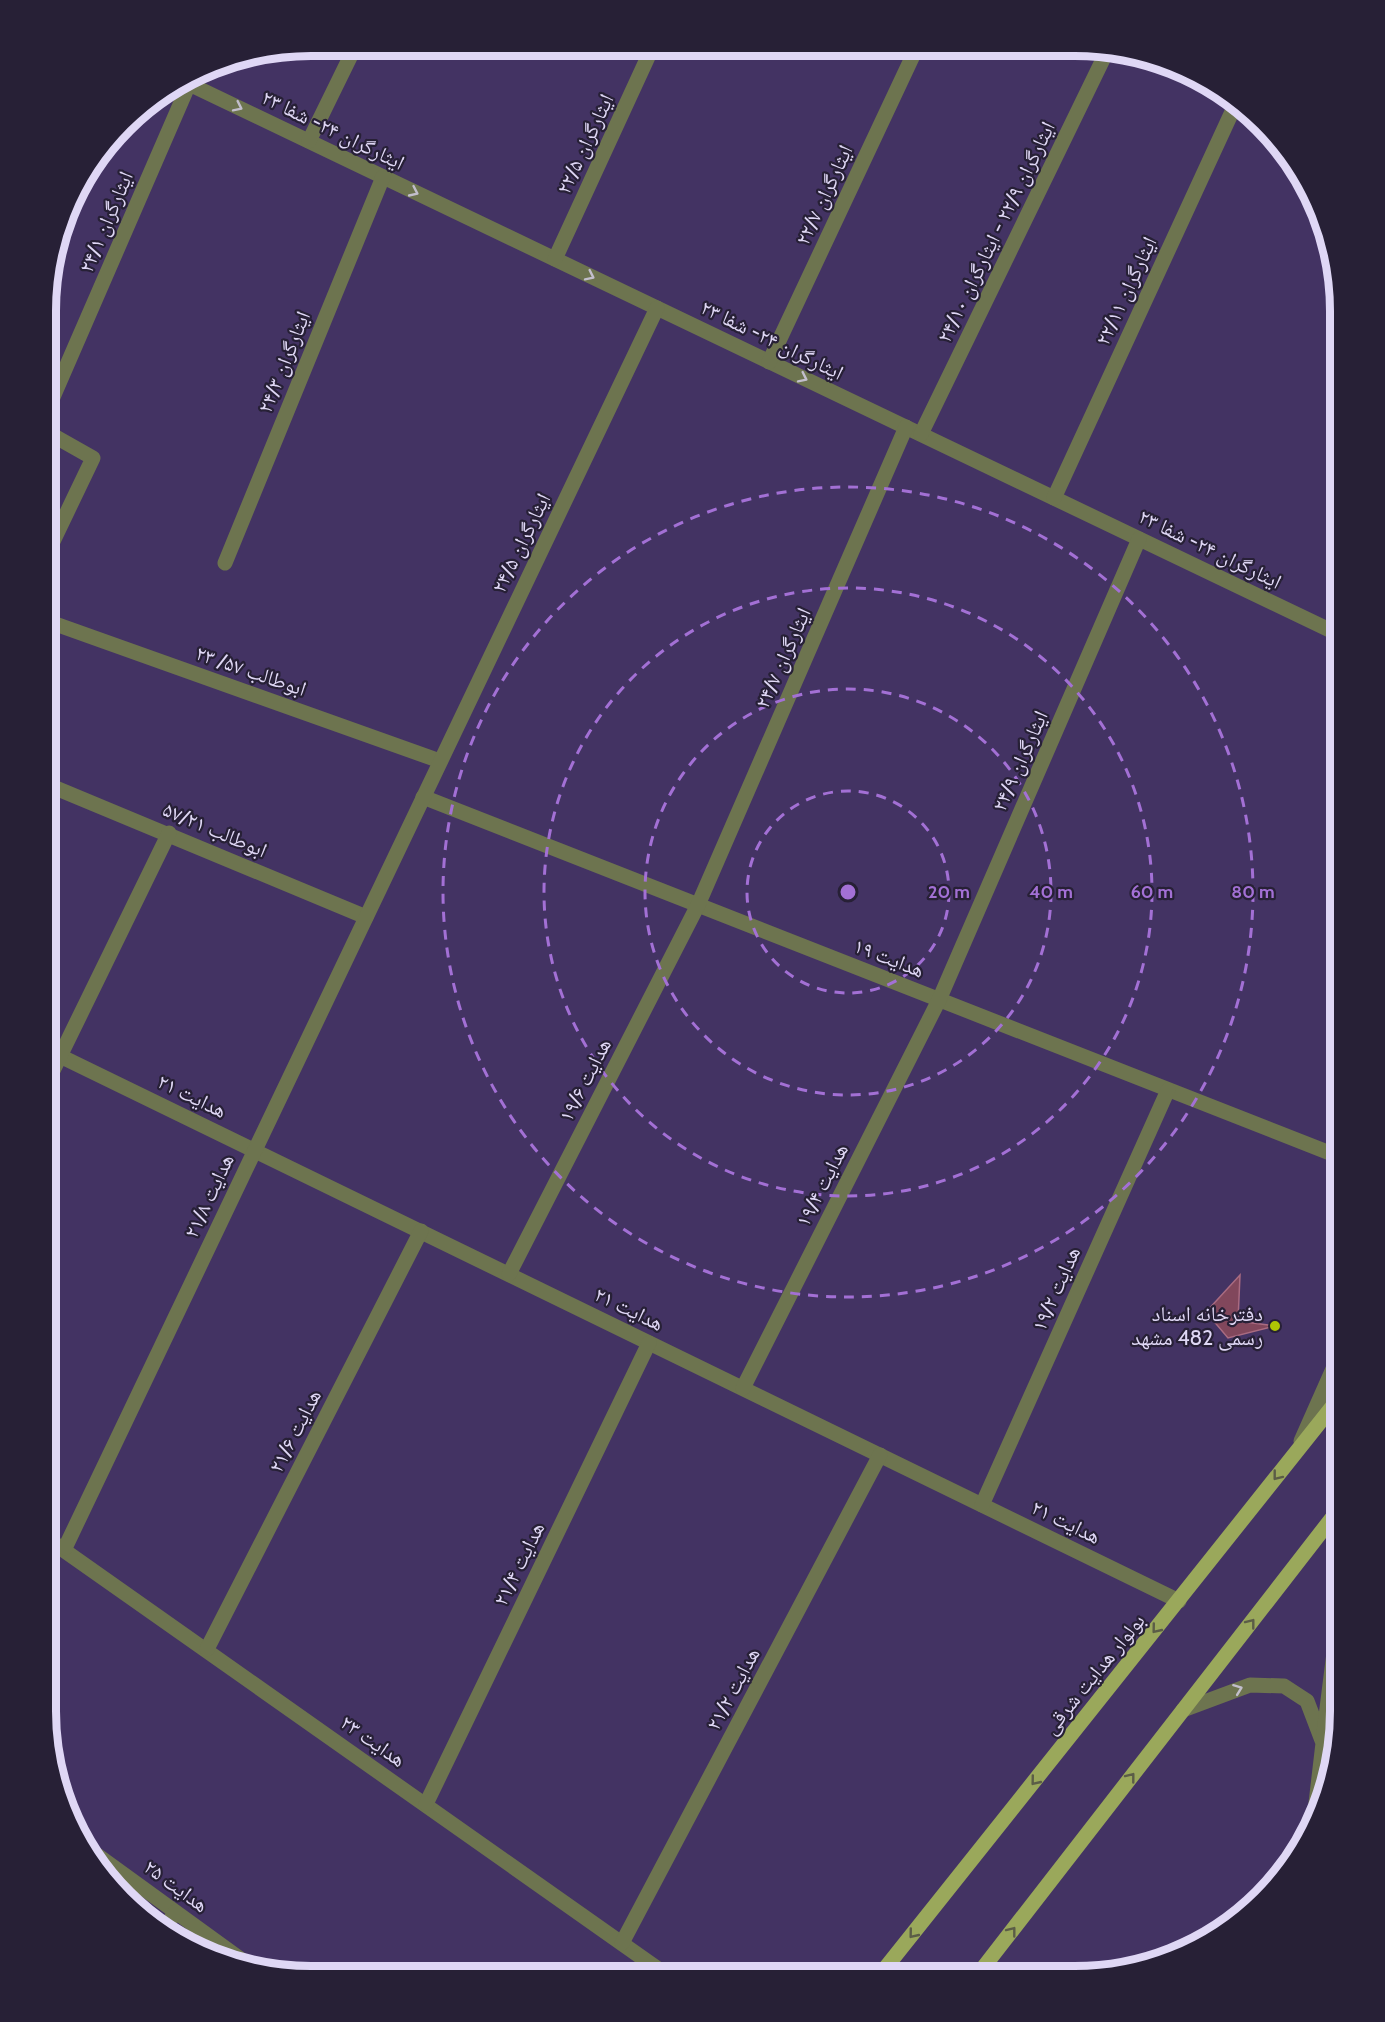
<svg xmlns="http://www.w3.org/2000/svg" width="1385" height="2022" font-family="Cabin,'Noto Naskh Arabic',sans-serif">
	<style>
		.building { fill: #81475c; stroke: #a96b81; stroke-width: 1.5 }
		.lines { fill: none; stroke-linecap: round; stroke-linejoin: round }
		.minor { stroke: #6d744f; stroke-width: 15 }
		.major { stroke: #9aa85b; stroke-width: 15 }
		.oneway { stroke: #c2becc }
		.oneway2 { stroke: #5b5d47 }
		.ring { fill: none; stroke: #a370d5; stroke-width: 3; stroke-dasharray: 10 8 }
		.poi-dot { fill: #afc505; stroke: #272036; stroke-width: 2 }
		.labels { text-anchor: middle; stroke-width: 4.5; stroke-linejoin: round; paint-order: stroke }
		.street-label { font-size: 21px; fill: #dfd7f5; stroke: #272036 }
		.poi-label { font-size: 21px; fill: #dfd7f5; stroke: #272036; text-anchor: end }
		.rim { fill: none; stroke: #dfd7f5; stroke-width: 8 }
		.centre { fill: #a370d5; stroke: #272036; stroke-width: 3 }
		.ring-label { font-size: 18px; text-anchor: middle; font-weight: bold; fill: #a370d5; stroke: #272036; stroke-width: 4.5; stroke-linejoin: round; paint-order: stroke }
	</style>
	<rect width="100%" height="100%" fill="#433363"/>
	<polygon class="building" points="1240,1275 1238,1321 1275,1326 1228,1338 1206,1312"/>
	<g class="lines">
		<g class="minor">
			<polyline points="185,82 1340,635"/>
			<polyline points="309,141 356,45"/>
			<polyline points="555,259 653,46"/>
			<polyline points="769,362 917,47"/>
			<polyline points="47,411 189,84"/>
			<polyline points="921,434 1109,47"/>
			<polyline points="1054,498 1237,101"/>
			<polyline points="47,554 93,458 47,432"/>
			<polyline points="225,563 383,177"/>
			<polyline points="47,621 440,761"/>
			<polyline points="46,784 366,917"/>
			<polyline points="423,797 1340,1157"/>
			<polyline points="60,1056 1179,1601"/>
			<polyline points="46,1085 169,833"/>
			<polyline points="509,1274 698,905 906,427"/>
			<polyline points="743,1388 939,1000 1139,539"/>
			<polyline points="1301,1441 1340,1353"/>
			<polyline points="982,1505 1168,1090"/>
			<polyline points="45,1537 668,1976"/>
			<polyline points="65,1548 657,308"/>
			<polyline points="45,1556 53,1540"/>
			<polyline points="207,1649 421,1231"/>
			<polyline points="1183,1710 1250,1685 1284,1686 1307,1701 1323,1743 1314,1820"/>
			<polyline points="1323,1740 1339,1613"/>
			<polyline points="426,1804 649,1343"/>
			<polyline points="82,1844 246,1963"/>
			<polyline points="163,1932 175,1912"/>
			<polyline points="622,1943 880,1455"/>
		</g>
		<g class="major">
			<polyline points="879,1976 1340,1397"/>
			<polyline points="976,1977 1339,1509"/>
		</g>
	</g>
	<defs><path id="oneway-chevron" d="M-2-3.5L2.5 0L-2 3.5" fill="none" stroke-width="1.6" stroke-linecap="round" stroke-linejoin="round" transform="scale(1.5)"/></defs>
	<g class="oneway">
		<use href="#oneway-chevron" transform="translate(238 107) rotate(26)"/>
		<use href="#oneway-chevron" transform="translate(414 192) rotate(25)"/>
		<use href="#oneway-chevron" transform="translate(590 276) rotate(26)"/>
		<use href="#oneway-chevron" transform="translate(803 378) rotate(26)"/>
		<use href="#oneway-chevron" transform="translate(1238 1689) rotate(-21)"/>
	</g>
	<g class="oneway2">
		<use href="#oneway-chevron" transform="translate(1277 1476) rotate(128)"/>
		<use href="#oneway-chevron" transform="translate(1251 1623) rotate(-52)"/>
		<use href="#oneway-chevron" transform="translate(1156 1629) rotate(129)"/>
		<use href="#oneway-chevron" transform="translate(1131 1777) rotate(-52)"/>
		<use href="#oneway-chevron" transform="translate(1035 1781) rotate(129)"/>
		<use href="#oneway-chevron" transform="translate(1012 1931) rotate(-52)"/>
		<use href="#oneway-chevron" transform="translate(913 1934) rotate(129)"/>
	</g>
	<g class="ring">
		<circle cx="848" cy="892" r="101"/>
		<circle cx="848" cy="892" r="203"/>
		<circle cx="848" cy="892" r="304"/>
		<circle cx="848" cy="892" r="405"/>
	</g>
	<circle class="poi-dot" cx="1275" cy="1326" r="6"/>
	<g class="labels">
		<g class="street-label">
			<text transform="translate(333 130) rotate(26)" y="7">ایثارگران ۲۴- شفا ۲۳</text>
			<text transform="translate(585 144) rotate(-65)" y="7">ایثارگران ۲۲/۵</text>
			<text transform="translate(824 195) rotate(-65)" y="7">ایثارگران ۲۲/۷</text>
			<text transform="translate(106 222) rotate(-67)" y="7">ایثارگران ۲۴/۱</text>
			<text transform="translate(996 232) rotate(-64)" y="7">ایثارگران ۲۲/۹ - ایثارگران ۲۴/۱۰</text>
			<text transform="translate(1126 291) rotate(-65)" y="7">ایثارگران ۲۲/۱۱</text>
			<text transform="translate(772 340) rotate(26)" y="7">ایثارگران ۲۴- شفا ۲۳</text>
			<text transform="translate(284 362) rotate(-68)" y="7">ایثارگران ۲۴/۳</text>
			<text transform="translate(521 543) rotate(-64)" y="7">ایثارگران ۲۴/۵</text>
			<text transform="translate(1210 549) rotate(26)" y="7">ایثارگران ۲۴- شفا ۲۳</text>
			<text transform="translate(783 658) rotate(-66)" y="7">ایثارگران ۲۴/۷</text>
			<text transform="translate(251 671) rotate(19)" y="7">ابوطالب ۵۷/ ۲۳</text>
			<text transform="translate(1020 761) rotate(-66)" y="7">ایثارگران ۲۴/۹</text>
			<text transform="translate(215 830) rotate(23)" y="7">ابوطالب ۵۷/۲۱</text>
			<text transform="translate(889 958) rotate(21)" y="7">هدایت ۱۹</text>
			<text transform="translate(585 1080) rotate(-63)" y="7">هدایت ۱۹/۶</text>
			<text transform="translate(192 1096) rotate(26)" y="7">هدایت ۲۱</text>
			<text transform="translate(822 1185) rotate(-63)" y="7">هدایت ۱۹/۴</text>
			<text transform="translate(209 1196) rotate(-65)" y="7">هدایت ۲۱/۸</text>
			<text transform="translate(1056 1289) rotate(-66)" y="7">هدایت ۱۹/۲</text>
			<text transform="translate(629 1309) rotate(26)" y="7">هدایت ۲۱</text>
			<text transform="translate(295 1431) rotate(-63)" y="7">هدایت ۲۱/۶</text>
			<text transform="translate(1066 1522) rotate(26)" y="7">هدایت ۲۱</text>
			<text transform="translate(519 1564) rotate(-64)" y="7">هدایت ۲۱/۴</text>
			<text transform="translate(1094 1674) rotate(-51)" y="7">بولوار هدایت شرقی</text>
			<text transform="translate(733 1689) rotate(-62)" y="7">هدایت ۲۱/۲</text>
			<text transform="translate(373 1741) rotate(35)" y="7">هدایت ۲۳</text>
			<text transform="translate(176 1886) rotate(36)" y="7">هدایت ۲۵</text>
		</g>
		<g class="poi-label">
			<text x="1263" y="1321">دفترخانه اسناد<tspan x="1263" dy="24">رسمی 482 مشهد</tspan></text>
		</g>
	</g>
	<path d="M0 0H1385V2022H0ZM311 56H1075A255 255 0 0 1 1330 311V1711A255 255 0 0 1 1075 1966H311A255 255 0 0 1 56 1711V311A255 255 0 0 1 311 56Z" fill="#272036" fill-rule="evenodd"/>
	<path class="rim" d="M311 56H1075A255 255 0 0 1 1330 311V1711A255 255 0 0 1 1075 1966H311A255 255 0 0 1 56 1711V311A255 255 0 0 1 311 56Z"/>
	<circle cx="848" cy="892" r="9" class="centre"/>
	<g class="ring-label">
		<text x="949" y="898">20 m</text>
		<text x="1051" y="898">40 m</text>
		<text x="1152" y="898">60 m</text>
		<text x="1253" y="898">80 m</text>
	</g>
</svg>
